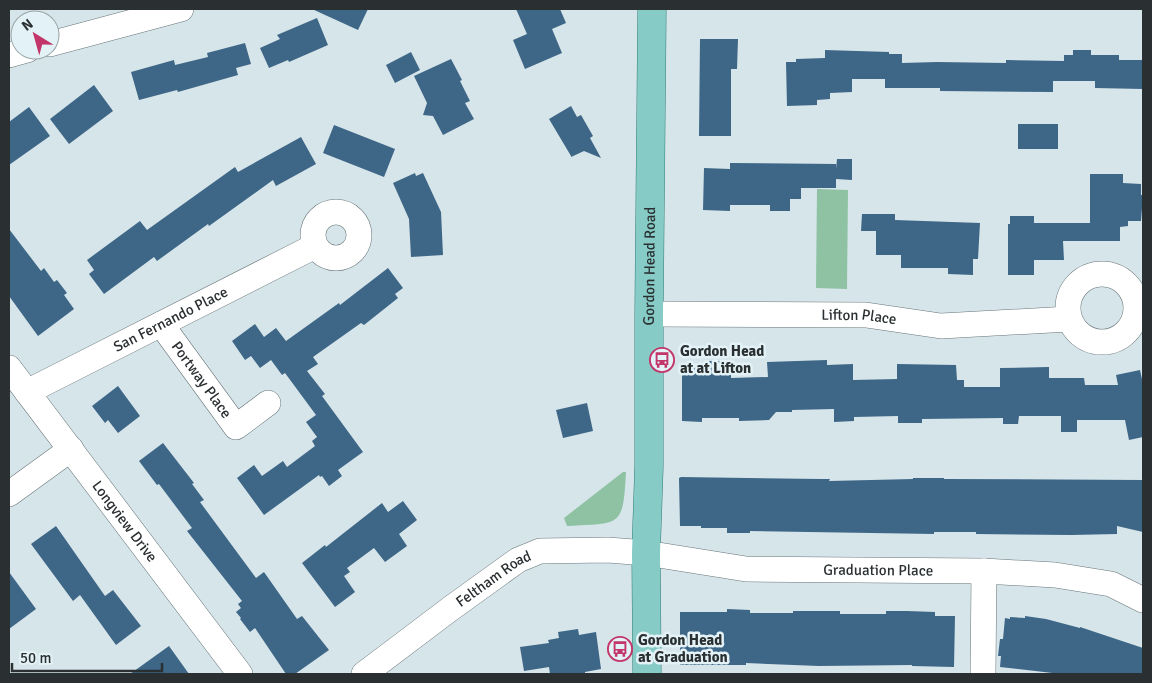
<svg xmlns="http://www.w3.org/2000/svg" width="1152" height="683" font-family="Signika,sans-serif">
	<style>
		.green { fill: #8ec2a3 }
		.building { fill: #3e6687 }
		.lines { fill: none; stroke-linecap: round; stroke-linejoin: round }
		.minor-casing { stroke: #687579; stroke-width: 26 }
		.major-casing { stroke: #317e78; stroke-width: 29 }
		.minor { stroke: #fff; stroke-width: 25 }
		.major { stroke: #86cbc5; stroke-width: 28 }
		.labels { text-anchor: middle; stroke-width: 5; stroke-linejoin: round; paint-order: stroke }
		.street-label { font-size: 15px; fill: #2a2f31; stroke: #e3f2f6 }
		.poi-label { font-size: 15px; font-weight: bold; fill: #2a2f31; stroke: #e3f2f6; text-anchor: start }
	</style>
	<rect width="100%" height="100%" fill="#d6e5e9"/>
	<g class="green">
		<polygon points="817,189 848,190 847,289 816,288"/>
		<path d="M623,472H626C623,528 621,523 567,526L564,518Z"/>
	</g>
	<g class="building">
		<polygon points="312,9 368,9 358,30"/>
		<polygon points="516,9 560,9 566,23 552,29 562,53 525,69 513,40 527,34"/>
		<polygon points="317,18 328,45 289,62 288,60 269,68 260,48 280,39 277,35"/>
		<polygon points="700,39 738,39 737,69 731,69 731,136 699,136"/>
		<polygon points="245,43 251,64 236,68 238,75 178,92 177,90 139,100 131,72 174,60 175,65 208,57 207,53"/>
		<polygon points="825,50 889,52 889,54 902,54 902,63 937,62 1006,63 1006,60 1064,61 1064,55 1073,55 1073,50 1091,50 1091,55 1119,55 1119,60 1143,60 1143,89 1095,88 1095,81 1053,81 1053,92 940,91 940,88 885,88 885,79 852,79 852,92 830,93 830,99 817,100 817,105 787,106 786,62 796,62 796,59 825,58"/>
		<polygon points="411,52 420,70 395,83 386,65"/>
		<polygon points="451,59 462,80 460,81 470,101 465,103 474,119 443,135 433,116 423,115 427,103 414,76"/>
		<polygon points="94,85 113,111 69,144 50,119"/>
		<polygon points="571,106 577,117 581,115 593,136 590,138 601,158 584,151 571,157 571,156 549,119"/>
		<polygon points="29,107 50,136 9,165 9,122"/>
		<rect x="1018" y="124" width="40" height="25"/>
		<polygon points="334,125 395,149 384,177 323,153"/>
		<polygon points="301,137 316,164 276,186 273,180 209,226 208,224 157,261 154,257 104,294 89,274 94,270 87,260 140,221 147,230 235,167 238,172"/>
		<polygon points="837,159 852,159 852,180 836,179 836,188 801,188 801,199 790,199 790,211 770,211 770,205 730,205 730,211 703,210 704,168 730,169 730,163 836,164 836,169"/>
		<polygon points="415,173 416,176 423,173 441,212 443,255 411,257 409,219 393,183"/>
		<polygon points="1090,174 1123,174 1123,183 1141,184 1141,195 1143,195 1141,221 1128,221 1128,226 1120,227 1120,241 1063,241 1064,260 1034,260 1034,275 1008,275 1008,224 1010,224 1010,216 1034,216 1034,223 1090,223"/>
		<polygon points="862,214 895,214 895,220 980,223 978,259 973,259 973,275 948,274 948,268 901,268 901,255 876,255 876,231 861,231"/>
		<polygon points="9,229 41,271 44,268 54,282 57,280 67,293 64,295 74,309 38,336 9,296"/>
		<polygon points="388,268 403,288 395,294 398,298 364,325 361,323 313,357 318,364 307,371 325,394 322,396 363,452 338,470 342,476 329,486 322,476 320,477 319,475 264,515 237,478 254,465 262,476 283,461 287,467 315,446 312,441 317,437 306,422 316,415 285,373 282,375 271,360 260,368 251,356 245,360 232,341 255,324 264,337 276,328 286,341 339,303 340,305"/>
		<polygon points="827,360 827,365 853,364 853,380 897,379 897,364 956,365 957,380 964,380 964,387 1000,387 1000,368 1049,367 1049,378 1084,378 1085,385 1118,385 1116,375 1140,370 1143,384 1143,437 1129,440 1125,420 1077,420 1077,432 1061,432 1061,416 1019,416 1018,424 1003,424 1003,418 922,419 922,423 898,423 898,416 854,417 854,421 834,422 834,409 792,410 792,412 776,412 769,420 739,421 739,418 702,418 702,422 682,421 682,365 707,365 707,361 731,361 731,378 768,377 767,362"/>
		<polygon points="118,386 140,416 118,433 108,420 105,423 92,406"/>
		<polygon points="587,403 593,431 563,438 556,410"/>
		<polygon points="163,443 194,483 192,484 204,500 200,502 256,578 264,572 297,619 302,616 329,650 295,674 286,674 255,628 250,632 240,619 241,618 236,612 241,608 238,604 242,601 187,531 192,528 159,484 157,485 139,461"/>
		<polygon points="681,477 820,479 830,479 829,481 913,479 913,478 944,478 944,479 1143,480 1143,532 1117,526 1117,534 1071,535 976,534 976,532 934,532 934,534 750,531 750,533 727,533 727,528 701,528 701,526 680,526 679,478"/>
		<polygon points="403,501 417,520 399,534 407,546 385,562 374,548 347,568 350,572 344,576 355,592 335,607 302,563 325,545 326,547 382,503 388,512"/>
		<polygon points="56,526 105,596 113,590 141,626 116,645 80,595 73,601 31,544"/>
		<polygon points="9,572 36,609 9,629"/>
		<polygon points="727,609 750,610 750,613 793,613 793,611 840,611 840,614 886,614 886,611 907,611 935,612 935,616 955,616 954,667 912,666 912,665 819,666 746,663 746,665 680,665 680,612 727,612"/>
		<polygon points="1025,616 1046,619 1080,628 1080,627 1143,648 1143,674 1061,674 1000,667 1001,656 998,656 1000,639 1003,639 1005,618 1010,619 1010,617 1025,618"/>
		<polygon points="578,629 579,635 596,632 601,669 585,672 585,674 550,674 549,667 524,671 520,647 549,643 548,640 559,638 558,632"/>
		<polygon points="169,646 189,674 130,674"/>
	</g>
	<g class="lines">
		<defs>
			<g id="minor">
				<polyline points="50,44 181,9"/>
				<polyline points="9,55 27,50"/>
				<circle cx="336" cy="235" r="23"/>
				<circle cx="1102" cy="308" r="34"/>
				<path id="s1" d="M649,314L866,315L941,326L1069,319"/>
				<path id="s2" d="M161,324L236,427L268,403"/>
				<path id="s3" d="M9,368L240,674"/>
				<path id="s4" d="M27,392L315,246"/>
				<polyline points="9,494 71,449"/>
				<path id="s5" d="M364,674L450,609L518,560L540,551L608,550L646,553L746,569L984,571L1055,575L1111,584L1143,600"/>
				<polyline points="983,674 984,571"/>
			</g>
			<g id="major">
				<path id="s6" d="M647,674L646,553L649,466V314L652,9"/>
			</g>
		</defs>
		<use href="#minor" class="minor-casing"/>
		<use href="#major" class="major-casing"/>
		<use href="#minor" class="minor"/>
		<use href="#major" class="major"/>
	</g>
	<defs>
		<symbol id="bus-ring" viewBox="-11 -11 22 22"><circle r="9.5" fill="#e3f2f6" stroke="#c2366a" stroke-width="1.5"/><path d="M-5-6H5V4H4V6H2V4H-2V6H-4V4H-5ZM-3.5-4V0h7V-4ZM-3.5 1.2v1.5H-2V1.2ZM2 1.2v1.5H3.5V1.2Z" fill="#c2366a"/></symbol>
	</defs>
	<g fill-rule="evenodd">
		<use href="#bus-ring" x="648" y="346" width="28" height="28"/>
		<use href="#bus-ring" x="606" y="635" width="28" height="28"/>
	</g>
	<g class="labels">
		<g class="street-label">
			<text dy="5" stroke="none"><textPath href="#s6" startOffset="408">Gordon Head Road</textPath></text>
			<text dy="5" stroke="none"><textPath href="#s1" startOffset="210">Lifton Place</textPath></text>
			<text dy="5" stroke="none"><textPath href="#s4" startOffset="161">San Fernando Place</textPath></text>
			<text dy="5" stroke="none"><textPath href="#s2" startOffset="69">Portway Place</textPath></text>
			<text dy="5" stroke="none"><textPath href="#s3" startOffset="192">Longview Drive</textPath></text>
			<text dy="5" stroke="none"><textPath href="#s5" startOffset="555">Graduation Place</textPath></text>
			<text dy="5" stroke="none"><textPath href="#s5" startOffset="161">Feltham Road</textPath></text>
		</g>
		<g class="poi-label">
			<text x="680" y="356">Gordon Head<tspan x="680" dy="17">at at Lifton</tspan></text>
			<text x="638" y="645">Gordon Head<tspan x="638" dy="17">at Graduation</tspan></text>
		</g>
	</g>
	<rect width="1152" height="683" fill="none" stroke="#2a2f31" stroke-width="20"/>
	<g transform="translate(35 35) rotate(323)"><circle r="24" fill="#e3f2f6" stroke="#99a4a7"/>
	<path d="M0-4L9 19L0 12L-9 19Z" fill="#c2366a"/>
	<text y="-8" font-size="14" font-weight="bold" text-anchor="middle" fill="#2a2f31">N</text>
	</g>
	<path d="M12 663v8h150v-8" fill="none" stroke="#2a2f31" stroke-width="2.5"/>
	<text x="20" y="663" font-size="15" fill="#2a2f31" stroke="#e3f2f6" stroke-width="4" paint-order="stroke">50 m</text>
</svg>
